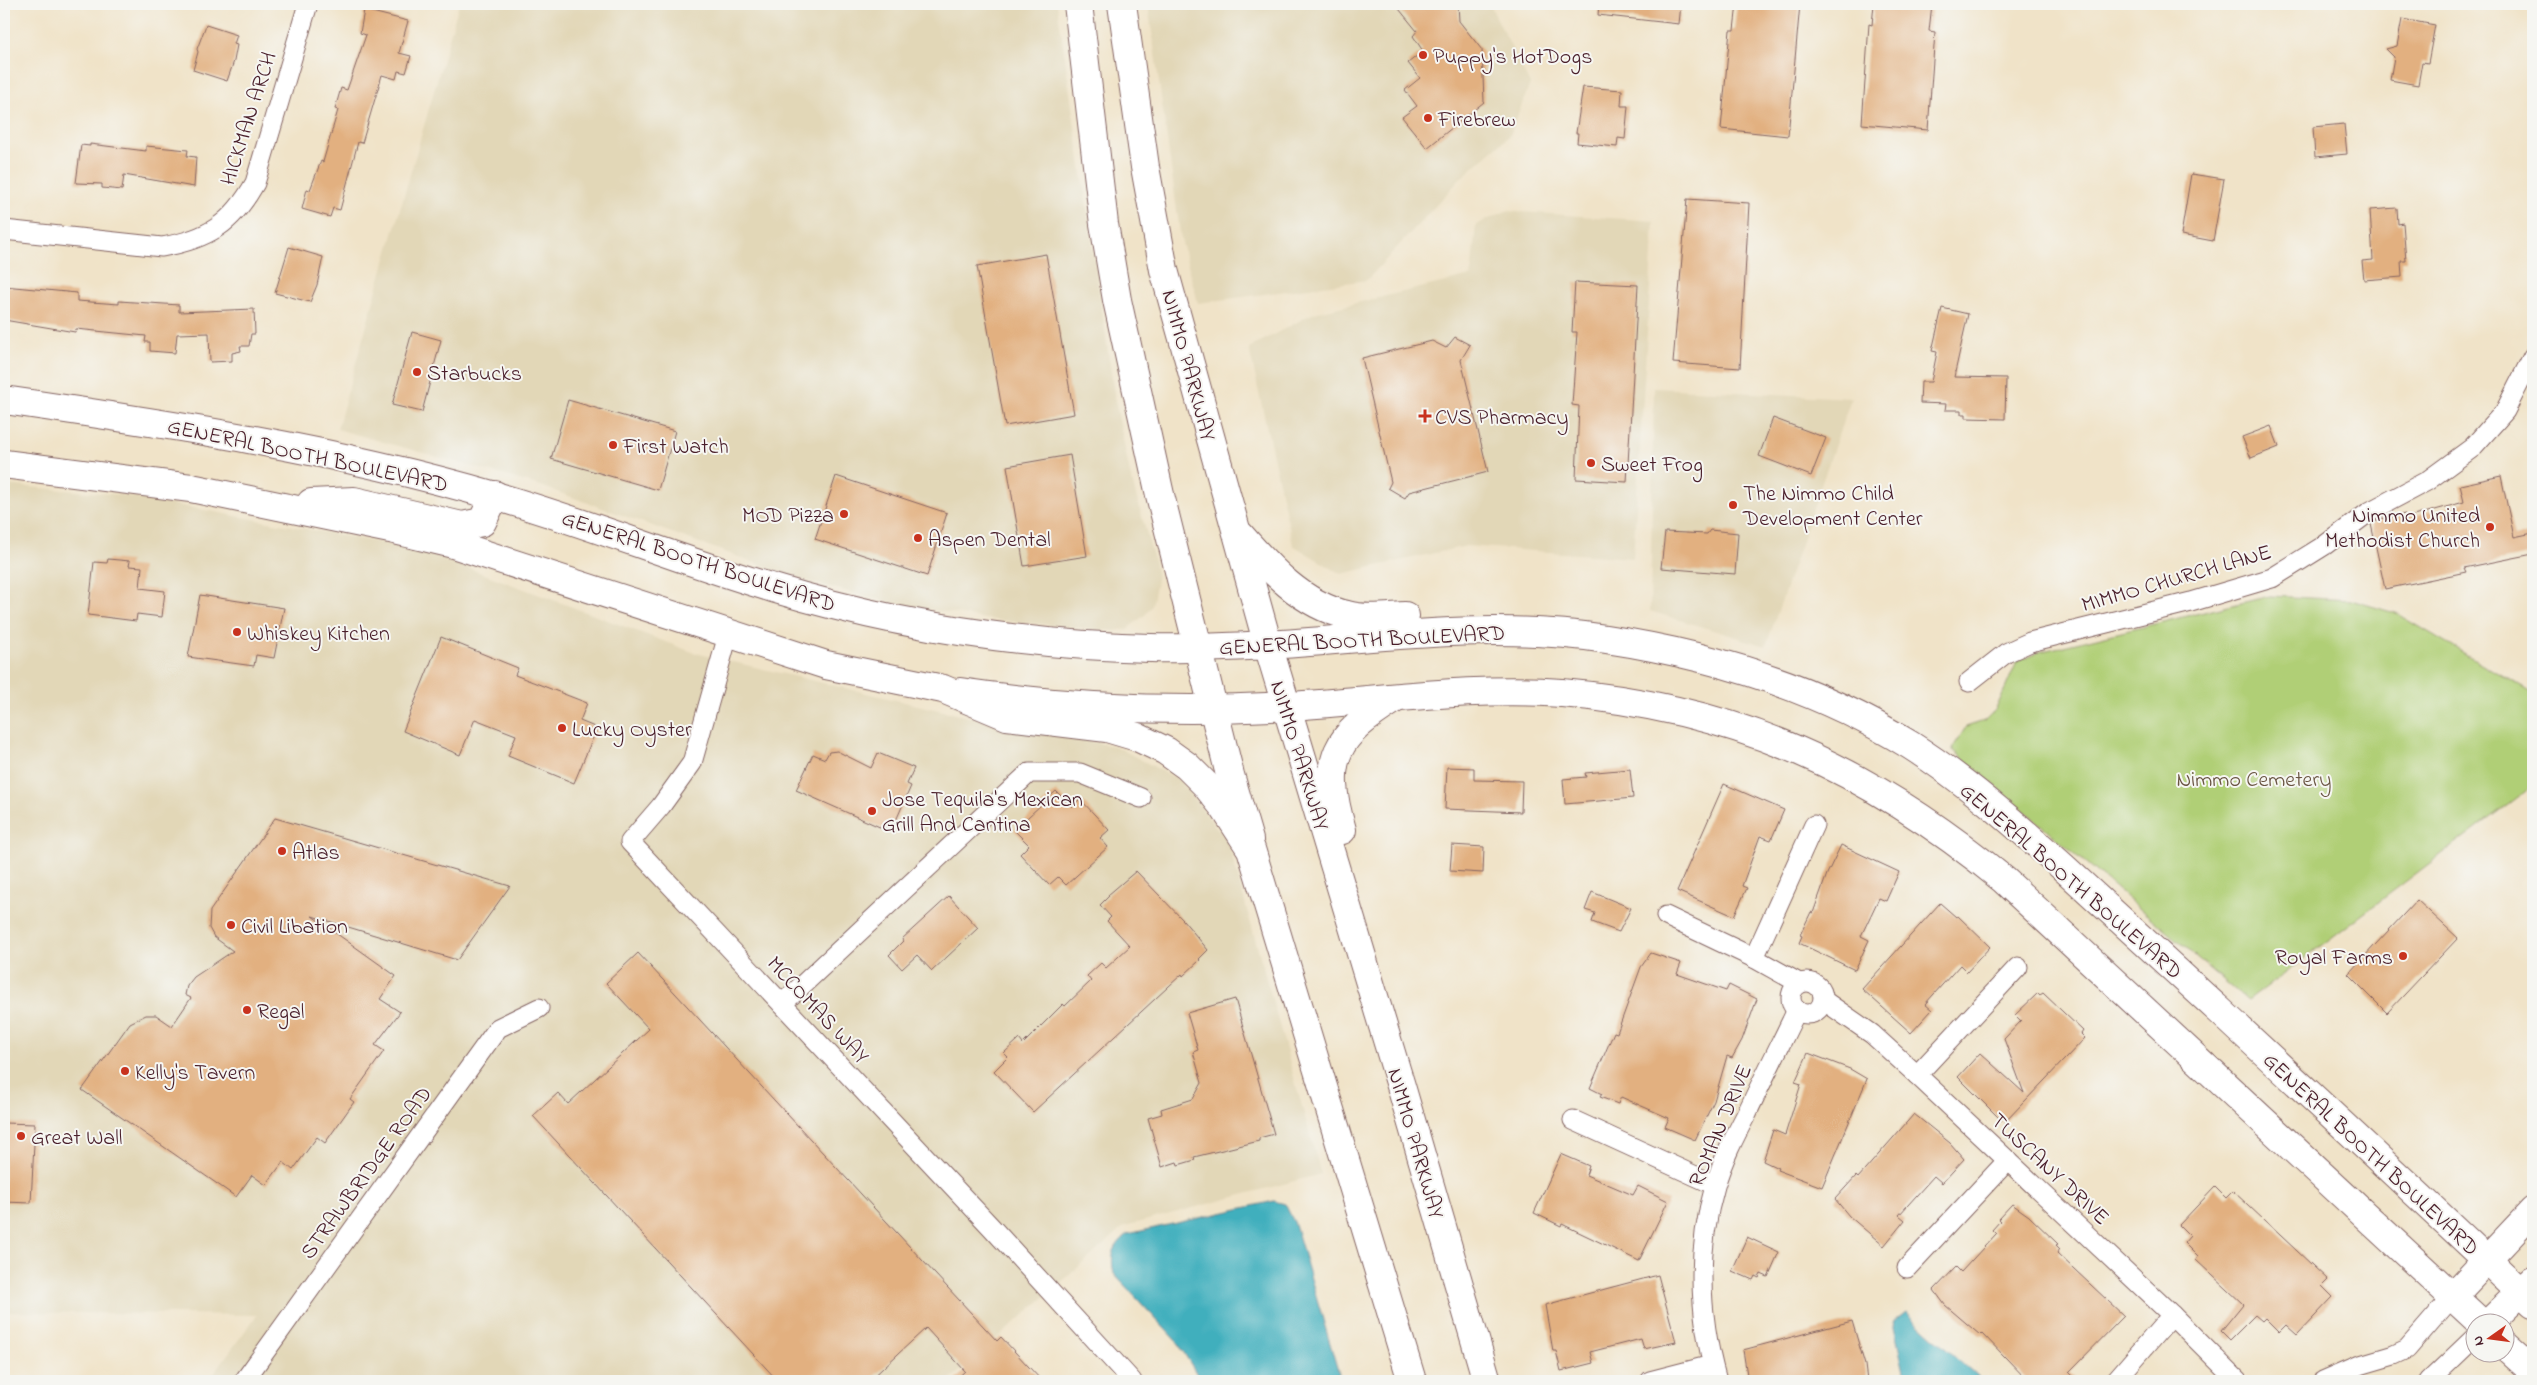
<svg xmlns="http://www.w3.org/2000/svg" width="2537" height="1385" font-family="'Indie Flower',sans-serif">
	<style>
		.built { fill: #e2d7b7 }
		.green { fill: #b0cf76; stroke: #7d7750 }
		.water { fill: #40afbd; stroke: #456774 }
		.building { fill: #e2b080 }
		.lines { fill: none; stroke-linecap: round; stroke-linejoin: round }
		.minor-casing { stroke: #846462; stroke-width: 21 }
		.secondary-casing { stroke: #846462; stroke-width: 30 }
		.trunk-casing { stroke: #846462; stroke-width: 30 }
		.minor { stroke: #fff; stroke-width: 19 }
		.secondary { stroke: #fff; stroke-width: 28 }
		.trunk { stroke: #fff; stroke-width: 28 }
		.poi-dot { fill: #c8321e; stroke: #f6f6f2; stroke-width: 2 }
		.labels { text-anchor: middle; stroke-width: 4; stroke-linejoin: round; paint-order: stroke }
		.poi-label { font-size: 22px; fill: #4a1f2b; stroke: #f6f6f2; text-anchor: start }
		.street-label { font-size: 22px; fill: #4a1f2b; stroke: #f6f6f2 }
		.park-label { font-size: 22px; fill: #695442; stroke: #f6f6f2 }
	</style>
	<rect width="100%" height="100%" fill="#f6f6f2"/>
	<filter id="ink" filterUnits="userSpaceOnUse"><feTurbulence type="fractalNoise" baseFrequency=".02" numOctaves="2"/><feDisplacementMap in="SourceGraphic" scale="10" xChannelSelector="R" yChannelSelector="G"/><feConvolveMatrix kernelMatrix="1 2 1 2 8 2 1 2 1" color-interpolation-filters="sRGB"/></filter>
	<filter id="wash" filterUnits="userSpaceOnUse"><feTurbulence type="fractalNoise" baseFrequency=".0096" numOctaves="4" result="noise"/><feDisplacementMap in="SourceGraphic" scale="20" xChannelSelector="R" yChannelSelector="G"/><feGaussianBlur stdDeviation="1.12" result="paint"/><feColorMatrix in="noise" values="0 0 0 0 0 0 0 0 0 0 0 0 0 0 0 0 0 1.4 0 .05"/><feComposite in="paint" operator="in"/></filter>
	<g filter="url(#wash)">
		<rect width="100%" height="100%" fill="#f0e3c8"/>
		<g class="built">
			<polygon points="459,4 1057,4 1115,399 1130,474 1155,563 1157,580 1152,606 1145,615 1127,629 1114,631 985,619 889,602 806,581 538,485 337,429"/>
			<polygon points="1148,4 1492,4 1491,7 1530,84 1510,135 1461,178 1367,280 1198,303 1181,239"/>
			<polygon points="1506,211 1654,221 1633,558 1466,546 1341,574 1293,545 1249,348 1314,313 1471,276 1476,225"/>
			<polygon points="1654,388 1851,398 1766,646 1650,611"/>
			<polygon points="4,485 123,495 420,550 695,653 1020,729 1115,746 1179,780 1228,842 1321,1174 1125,1226 949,1381 208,1381 257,1315 4,1312"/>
		</g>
		<polygon class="green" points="2270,596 2351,600 2398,614 2533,694 2533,785 2248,1001 1952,749 1966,727 1984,721 1996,709 2017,662 2039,652"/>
		<g class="water">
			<path d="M1274,1201L1285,1204L1295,1224L1341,1381H1201L1178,1343L1114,1274C1110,1255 1113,1246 1128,1234Z"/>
			<polygon points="1906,1312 1978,1377 1980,1381 1906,1381 1893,1322"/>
		</g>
		<g id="blocks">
			<g class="building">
				<polygon points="1395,4 1458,4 1459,21 1482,50 1484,102 1427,148 1402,117 1417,106 1405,90 1420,78 1408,63 1423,51 1413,36 1417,31"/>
				<polygon points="1599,4 1681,4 1679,24 1598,15"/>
				<polygon points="1737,4 1800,4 1788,136 1721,129 1730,30 1734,30"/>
				<polygon points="1874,4 1932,4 1929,31 1935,32 1928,130 1862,124 1869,24 1872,25"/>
				<polygon points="364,10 408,21 399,53 411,56 406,73 398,71 396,79 382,75 362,143 358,142 340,210 333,208 330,217 302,209 307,189 310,190 321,161 323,162 338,110 335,109 341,88 347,90 366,35 360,33"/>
				<polygon points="2402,19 2435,25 2428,63 2422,62 2418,85 2390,80 2394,57 2386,49 2397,46"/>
				<polygon points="206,25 237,35 234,44 237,45 234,61 227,81 193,70 198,52 197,49"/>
				<polygon points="1583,87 1622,90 1621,106 1628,106 1625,139 1618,138 1617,147 1577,143 1578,133 1576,133"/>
				<polygon points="2344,124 2347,154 2315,157 2313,127"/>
				<polygon points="90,144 146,151 146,146 188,150 187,156 196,157 194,187 124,175 122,190 102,188 102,184 76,183 81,145 90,146"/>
				<polygon points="2191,174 2224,179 2213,241 2181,235"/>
				<polygon points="1687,199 1749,203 1740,368 1673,363"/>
				<polygon points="2397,208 2398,224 2403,223 2406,261 2401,261 2402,277 2364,280 2362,261 2373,260 2370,210"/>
				<polygon points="289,247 323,257 317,285 310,302 275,293"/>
				<polygon points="1046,254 1074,414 1005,426 977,266"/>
				<polygon points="1575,282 1638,285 1627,482 1576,479 1579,406 1572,405 1577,332 1572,332"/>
				<polygon points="4,286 77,293 77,301 119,304 119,301 179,305 179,312 254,309 255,334 251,334 249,346 240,346 241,351 232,353 232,361 210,362 209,333 177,334 175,353 150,351 150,342 145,342 146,336 76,329 75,332 4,320"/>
				<polygon points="1942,308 1968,314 1954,377 2006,378 2005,419 1966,418 1966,414 1961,414 1961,410 1945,410 1946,404 1920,403 1921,382 1931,382 1937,352 1932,351"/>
				<polygon points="412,332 441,340 422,412 392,405"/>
				<polygon points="1455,337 1470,345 1461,360 1488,472 1409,492 1405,498 1388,488 1391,482 1362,358 1432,341 1446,348"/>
				<polygon points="568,400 675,431 658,490 551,459"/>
				<polygon points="1773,418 1826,438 1811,476 1759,456"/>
				<polygon points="2271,426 2279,447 2251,458 2242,437"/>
				<polygon points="1070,455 1087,556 1024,566 1007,466"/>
				<polygon points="836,476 947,513 927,576 815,539"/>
				<polygon points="2501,476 2514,537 2533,533 2533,554 2464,568 2466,572 2385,589 2371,524 2380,519 2405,514 2406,518 2464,502 2460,485"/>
				<polygon points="1710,530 1738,533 1735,574 1661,568 1665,532 1707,534"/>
				<polygon points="108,559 130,561 129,566 142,567 140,588 165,591 162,617 137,614 136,621 88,615 94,562 107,563"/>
				<polygon points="200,595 284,608 274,658 256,655 254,666 188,657"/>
				<polygon points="441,637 518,668 515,675 587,703 580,721 597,728 574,783 508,756 516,735 475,719 460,755 403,731"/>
				<polygon points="837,751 871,768 878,753 914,768 907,784 911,786 891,832 796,790 813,754 825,759 829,752"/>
				<polygon points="1447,767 1474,768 1474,780 1522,781 1521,812 1445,809"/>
				<polygon points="1630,769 1633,798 1565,804 1563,779 1586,777 1585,773"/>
				<polygon points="1724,784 1784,810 1771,840 1760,836 1742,886 1747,888 1734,916 1677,891"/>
				<polygon points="1056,791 1072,807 1080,799 1109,830 1100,838 1108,847 1066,885 1058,877 1049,885 1020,854 1029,845 1014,830"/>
				<polygon points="275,818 510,886 457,960 312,916 396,976 380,999 400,1012 375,1045 384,1051 350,1099 354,1102 325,1143 317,1137 293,1170 283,1162 266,1185 252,1175 236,1197 82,1090 130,1023 146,1015 156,1015 172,1026 191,998 185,995 187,986 194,977 233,951 214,937 209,928 210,911"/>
				<polygon points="1452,845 1484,847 1483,873 1450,871"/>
				<polygon points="1841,845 1899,872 1886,901 1879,898 1861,936 1869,940 1855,970 1799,943 1802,936 1800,935 1811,912 1813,913 1827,874"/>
				<polygon points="1136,871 1183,920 1208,950 1199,959 1200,960 1183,976 1182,974 1033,1112 994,1071 1008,1057 1004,1053 1019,1039 1023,1044 1063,1004 1065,1006 1091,981 1087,976 1101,963 1106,968 1130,946 1107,921 1111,917 1100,905 1109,896 1108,895"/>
				<polygon points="1592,892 1631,908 1619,932 1592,922 1595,913 1585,910"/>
				<polygon points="949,896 978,928 932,971 917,955 902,969 889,955 903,941 902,939"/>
				<polygon points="2417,900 2458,938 2387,1013 2348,974"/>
				<polygon points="1940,903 1956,917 1958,916 1990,947 1967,972 1960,965 1925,1004 1932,1010 1911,1033 1862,989"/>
				<polygon points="638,953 997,1341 1001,1337 1042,1381 954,1381 965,1371 926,1328 869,1381 778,1381 533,1116 558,1093 568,1104 649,1029 606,983"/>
				<polygon points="1651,953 1681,963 1677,974 1726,991 1729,985 1757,999 1742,1040 1732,1058 1727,1056 1714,1101 1695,1140 1665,1127 1669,1118 1621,1097 1618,1104 1600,1097 1602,1094 1590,1088 1614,1032 1617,1033 1641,967"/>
				<polygon points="2038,993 2040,995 2043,993 2083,1031 2081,1034 2085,1038 2004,1123 1958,1077 1980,1053 2024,1093 2004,1039 2021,1021 2015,1015"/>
				<polygon points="1235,999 1274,1134 1259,1138 1259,1141 1194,1157 1195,1160 1178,1165 1177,1162 1162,1167 1148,1118 1162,1114 1161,1109 1193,1099 1202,1083 1193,1052 1198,1050 1187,1013"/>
				<polygon points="1808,1053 1850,1069 1867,1079 1822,1187 1777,1170 1778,1168 1763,1161 1773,1130 1785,1135 1801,1084 1795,1082"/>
				<polygon points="1914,1114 1950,1143 1964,1159 1942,1183 1934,1176 1899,1215 1905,1220 1884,1246 1849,1216 1835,1199 1856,1176 1858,1178"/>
				<polygon points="4,1123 35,1124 31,1203 4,1202"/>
				<polygon points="1561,1154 1589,1166 1586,1175 1633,1195 1638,1186 1668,1201 1639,1261 1562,1224 1561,1226 1534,1213"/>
				<polygon points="2215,1187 2226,1198 2233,1191 2328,1280 2322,1286 2333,1297 2297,1335 2286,1325 2279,1332 2265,1318 2262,1321 2255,1315 2230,1340 2221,1331 2243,1304 2196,1260 2198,1257 2184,1243 2190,1236 2179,1225"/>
				<polygon points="2012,1204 2029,1216 2058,1244 2056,1245 2060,1249 2057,1253 2124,1316 2069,1372 2078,1381 2028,1381 1982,1333 1980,1335 1945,1305 1934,1290 1956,1267 1961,1272 1996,1234 1992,1230 2000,1221 1998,1219"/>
				<polygon points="1747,1237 1779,1252 1768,1277 1761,1274 1759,1278 1755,1276 1753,1280 1732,1271"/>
				<polygon points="1658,1275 1676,1342 1644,1349 1641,1339 1590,1352 1593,1363 1561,1371 1556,1351 1553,1351 1545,1305"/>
				<polygon points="1852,1321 1865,1365 1867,1381 1748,1381 1743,1350"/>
			</g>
		</g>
	</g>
	<g filter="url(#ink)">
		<use href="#blocks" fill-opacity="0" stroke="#846462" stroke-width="1"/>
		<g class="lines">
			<defs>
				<g id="minor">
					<path d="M4,230L162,247C208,239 232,224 255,183L308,4"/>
					<polyline points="728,635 692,763 661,806 630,842 993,1229 1132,1381"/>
					<polyline points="1969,682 2006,653 2030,642 2191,602 2272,578 2325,545 2369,512 2427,481 2472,448 2505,411 2533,356"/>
					<polyline points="1666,916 1754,958 1799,983"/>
					<polyline points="1754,958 1814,825"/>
					<circle cx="1807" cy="998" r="16"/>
					<polyline points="1823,1000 1872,1034 1917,1075 2172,1315 2238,1381"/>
					<polyline points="782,1004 1029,773 1080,773 1141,798"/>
					<polyline points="1917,1075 2018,967"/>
					<polyline points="1573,1120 1715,1185"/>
					<polyline points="1907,1268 2008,1160"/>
					<polyline points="244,1381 498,1028 539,1008"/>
					<polyline points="1650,1381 1712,1365"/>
					<path d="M1717,1381C1699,1317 1696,1251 1715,1186C1722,1161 1735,1136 1747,1113C1763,1079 1780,1045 1797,1010"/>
					<polyline points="2115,1381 2172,1315"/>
					<polyline points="2323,1381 2360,1365 2394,1355 2407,1349 2452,1297"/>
					<polyline points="2429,1381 2474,1338"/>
				</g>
				<g id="secondary">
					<polyline points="1078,4 1104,224 1117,300 1160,495 1230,775 1249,840"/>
					<path d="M1122,4L1145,167L1164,270L1268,645C1381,638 1493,621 1606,639C1712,655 1818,688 1910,745C1965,780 2015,824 2063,867C2116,915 2167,963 2219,1010C2324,1108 2430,1205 2533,1304"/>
					<path d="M1240,535C1269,568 1302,605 1347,615C1366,620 1386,617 1405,616"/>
					<path d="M960,692C1069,708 1178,713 1288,706C1379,701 1470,686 1562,693C1737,708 1869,769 2004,880L2480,1322"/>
					<polyline points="2452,1297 2533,1211"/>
					<polyline points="2490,1322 2533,1280"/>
					<polyline points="2504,1345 2533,1371"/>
				</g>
				<g id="trunk">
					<path d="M4,400C169,424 334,449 495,496C589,523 679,560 773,588C894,625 1024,645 1151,648C1190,649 1229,647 1268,645L1401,1086L1487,1381"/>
					<polyline points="4,464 191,488 390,529 453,544 826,665 943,689 1007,716 1107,728 1137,737 1166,751 1187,766 1205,784 1225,809 1251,849 1412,1381"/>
					<polyline points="311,503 354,501 462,526 482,522 495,495"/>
					<path d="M1342,830C1321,758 1335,736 1396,698"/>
				</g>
			</defs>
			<use href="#minor" class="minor-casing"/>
			<use href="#secondary" class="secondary-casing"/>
			<use href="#trunk" class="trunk-casing"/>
			<use href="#minor" class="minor"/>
			<use href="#secondary" class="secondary"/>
			<use href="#trunk" class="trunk"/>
		</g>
	</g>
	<g class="poi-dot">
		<circle cx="1423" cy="55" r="5"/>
		<circle cx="1428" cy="118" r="5"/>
		<circle cx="417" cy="372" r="5"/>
		<path d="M1422.5 408.5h5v5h5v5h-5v5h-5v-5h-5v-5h5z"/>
		<circle cx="613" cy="445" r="5"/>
		<circle cx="1591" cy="463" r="5"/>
		<circle cx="1733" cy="505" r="5"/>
		<circle cx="844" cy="514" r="5"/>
		<circle cx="2490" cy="527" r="5"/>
		<circle cx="918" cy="538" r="5"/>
		<circle cx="237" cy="632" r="5"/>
		<circle cx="562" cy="728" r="5"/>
		<circle cx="872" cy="811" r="5"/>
		<circle cx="282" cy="851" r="5"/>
		<circle cx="231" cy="925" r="5"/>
		<circle cx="2403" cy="956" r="5"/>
		<circle cx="247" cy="1010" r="5"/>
		<circle cx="125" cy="1071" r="5"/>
		<circle cx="21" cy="1136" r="5"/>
	</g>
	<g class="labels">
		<g class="poi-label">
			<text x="1433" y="63">Puppy's HotDogs</text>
			<text x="1438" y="126">Firebrew</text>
			<text x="427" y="380">Starbucks</text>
			<text x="1435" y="424">CVS Pharmacy</text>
			<text x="623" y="453">First Watch</text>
			<text x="1601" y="471">Sweet Frog</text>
			<text x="1743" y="500">The Nimmo Child<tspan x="1743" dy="25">Development Center</tspan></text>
			<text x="834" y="522" text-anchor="end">MOD Pizza</text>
			<text x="2480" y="522" text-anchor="end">Nimmo United<tspan x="2480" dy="25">Methodist Church</tspan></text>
			<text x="928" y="546">Aspen Dental</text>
			<text x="247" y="640">Whiskey Kitchen</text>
			<text x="572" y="736">Lucky Oyster</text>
			<text x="882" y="806">Jose Tequila's Mexican<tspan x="882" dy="25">Grill And Cantina</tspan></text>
			<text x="292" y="859">Atlas</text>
			<text x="241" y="933">Civil Libation</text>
			<text x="2393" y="964" text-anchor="end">Royal Farms</text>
			<text x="257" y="1018">Regal</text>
			<text x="135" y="1079">Kelly's Tavern</text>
			<text x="31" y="1144">Great Wall</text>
		</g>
		<g class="street-label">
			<text transform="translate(247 118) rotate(-72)" y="8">HICKMAN ARCH</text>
			<text transform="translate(1190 365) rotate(75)" y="8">NIMMO PARKWAY</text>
			<text transform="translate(308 454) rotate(12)" y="8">GENERAL BOOTH BOULEVARD</text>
			<text transform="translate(699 560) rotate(18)" y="8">GENERAL BOOTH BOULEVARD</text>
			<text transform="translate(2176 577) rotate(-16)" y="8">MIMMO CHURCH LANE</text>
			<text transform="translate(1362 639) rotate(-3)" y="8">GENERAL BOOTH BOULEVARD</text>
			<text transform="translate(1301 755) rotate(73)" y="8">NIMMO PARKWAY</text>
			<text transform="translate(2072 880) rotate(41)" y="8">GENERAL BOOTH BOULEVARD</text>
			<text transform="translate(819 1009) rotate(47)" y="8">MCCOMAS WAY</text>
			<text transform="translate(1719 1125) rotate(-67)" y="8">ROMAN DRIVE</text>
			<text transform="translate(1417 1143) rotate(74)" y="8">NIMMO PARKWAY</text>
			<text transform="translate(2372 1153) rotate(43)" y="8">GENERAL BOOTH BOULEVARD</text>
			<text transform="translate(2051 1168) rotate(43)" y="8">TUSCANY DRIVE</text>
			<text transform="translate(365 1172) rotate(-54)" y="8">STRAWBRIDGE ROAD</text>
		</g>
		<g class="park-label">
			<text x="2254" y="786">Nimmo Cemetery</text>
		</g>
	</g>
	<rect width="2537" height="1385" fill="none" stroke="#f6f6f2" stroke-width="20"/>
	<g transform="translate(2490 1338) rotate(256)"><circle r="24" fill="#f6f6f2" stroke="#b1a0a2"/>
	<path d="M0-4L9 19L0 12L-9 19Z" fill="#c8321e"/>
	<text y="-8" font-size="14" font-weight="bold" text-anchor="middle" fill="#4a1f2b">N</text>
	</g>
</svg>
